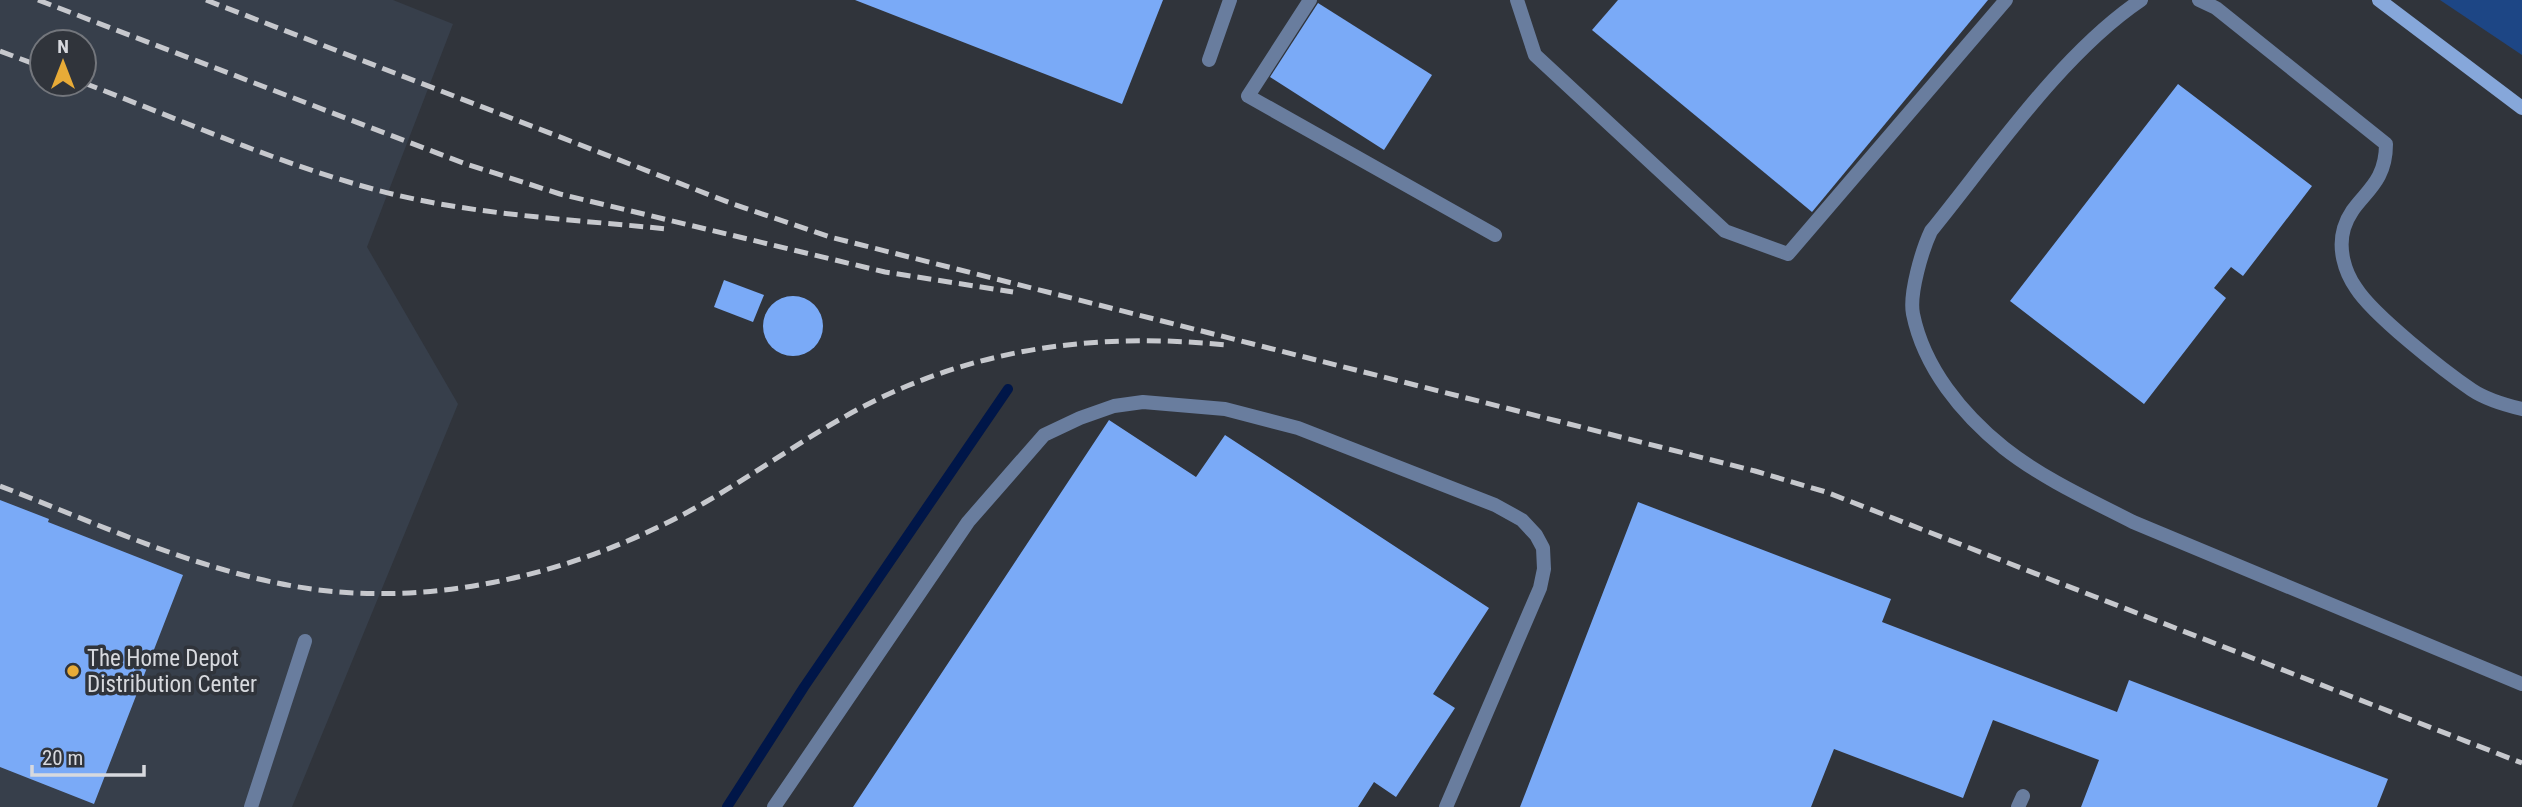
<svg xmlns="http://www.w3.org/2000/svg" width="2522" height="807" font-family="'Roboto Condensed',sans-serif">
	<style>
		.built { fill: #373f4b; fill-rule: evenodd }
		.green { fill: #1d4685 }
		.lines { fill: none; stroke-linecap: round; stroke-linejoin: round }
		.stream { stroke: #001648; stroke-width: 10 }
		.building { fill: #7aaaf7 }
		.lane { stroke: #697d9e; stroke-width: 14 }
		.secondary { stroke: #86a7da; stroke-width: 14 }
		.rail { stroke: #c6c8cd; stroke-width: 5; stroke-dasharray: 14 7; stroke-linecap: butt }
		.poi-dot { fill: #e8ab37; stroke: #30343b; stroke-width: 2.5 }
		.labels { text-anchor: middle; stroke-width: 7; stroke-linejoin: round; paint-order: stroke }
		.poi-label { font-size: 23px; fill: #d7d9de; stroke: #30343b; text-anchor: start }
	</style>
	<rect width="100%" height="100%" fill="#30343b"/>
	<path class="built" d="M0,0H393L453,24L367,247L458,404L292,807H0ZM42,42H84V84H42Z"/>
	<polygon class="green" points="2440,0 2522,0 2522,55"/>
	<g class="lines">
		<polyline class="stream" points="727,807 804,687 1008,389"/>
	</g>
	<g class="building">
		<polygon points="855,0 1163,0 1122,104"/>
		<polygon points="1618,0 1988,0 1812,212 1592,30"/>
		<polygon points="1318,3 1432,75 1384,150 1270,77"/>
		<polygon points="2178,84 2312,186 2243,276 2231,267 2214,288 2226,298 2144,404 2010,301"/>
		<polygon points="724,280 764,295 753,322 714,307"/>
		<circle cx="793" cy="326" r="30"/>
		<polygon points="1109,420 1196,477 1225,435 1489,608 1433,694 1455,708 1396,797 1374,782 1358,807 853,807"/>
		<polygon points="0,500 49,519 48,522 183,575 94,804 0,767"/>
		<polygon points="1638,502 1891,599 1882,622 2117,712 2129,680 2388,779 2377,807 2081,807 2099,760 1993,720 1963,798 1834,749 1811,807 1520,807"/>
	</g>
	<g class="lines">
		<g class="lane">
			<polyline points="1310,0 1248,96 1495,235"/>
			<polyline points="1517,0 1535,55 1725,231 1788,254 2006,0"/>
			<path d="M2141,0C2061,54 1992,156 1931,231C1922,250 1909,294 1913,314C1924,368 1962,414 2004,448C2042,478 2090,500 2133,522L2522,684"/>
			<path d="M2199,0L2216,8L2386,144C2386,190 2354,195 2344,228C2338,248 2344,271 2356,288C2373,315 2444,371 2472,390C2487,400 2505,405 2522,409"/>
			<polyline points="1209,60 1230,0"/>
			<polyline points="251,807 305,641"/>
			<polyline points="774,807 968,522 1044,435 1080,418 1114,406 1143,402 1225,409 1298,428 1495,505 1522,520 1536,535 1543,548 1544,569 1540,588 1446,807"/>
			<polyline points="2018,807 2023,796"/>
		</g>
		<polyline class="secondary" points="2379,0 2522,108"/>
		<g class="rail">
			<polyline points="38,0 463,163 560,194 885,272 1013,292"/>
			<polyline points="206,0 733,204 830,237 1755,471 1826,492 2522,763"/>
			<polyline points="0,51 42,67"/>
			<path d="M84,83C179,119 274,162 373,189C467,215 570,219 667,229"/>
			<path d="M0,486C106,527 215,579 328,591C458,604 592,567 704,503C772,464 834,416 907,386C1011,343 1116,334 1227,345"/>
		</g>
	</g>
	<circle class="poi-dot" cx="73" cy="671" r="7"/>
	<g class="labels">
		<g class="poi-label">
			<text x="87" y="666">The Home Depot<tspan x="87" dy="26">Distribution Center</tspan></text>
		</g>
	</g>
	<g transform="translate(63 63)"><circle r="33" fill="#30343b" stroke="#73767c" stroke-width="2"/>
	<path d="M0-5L12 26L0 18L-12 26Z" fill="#e8ab37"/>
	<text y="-10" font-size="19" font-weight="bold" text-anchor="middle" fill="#d7d9de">N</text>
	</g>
	<path d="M32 765v10h112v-10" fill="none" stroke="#d7d9de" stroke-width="3.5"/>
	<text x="42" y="765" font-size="21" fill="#d7d9de" stroke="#30343b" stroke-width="5" paint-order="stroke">20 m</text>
</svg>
